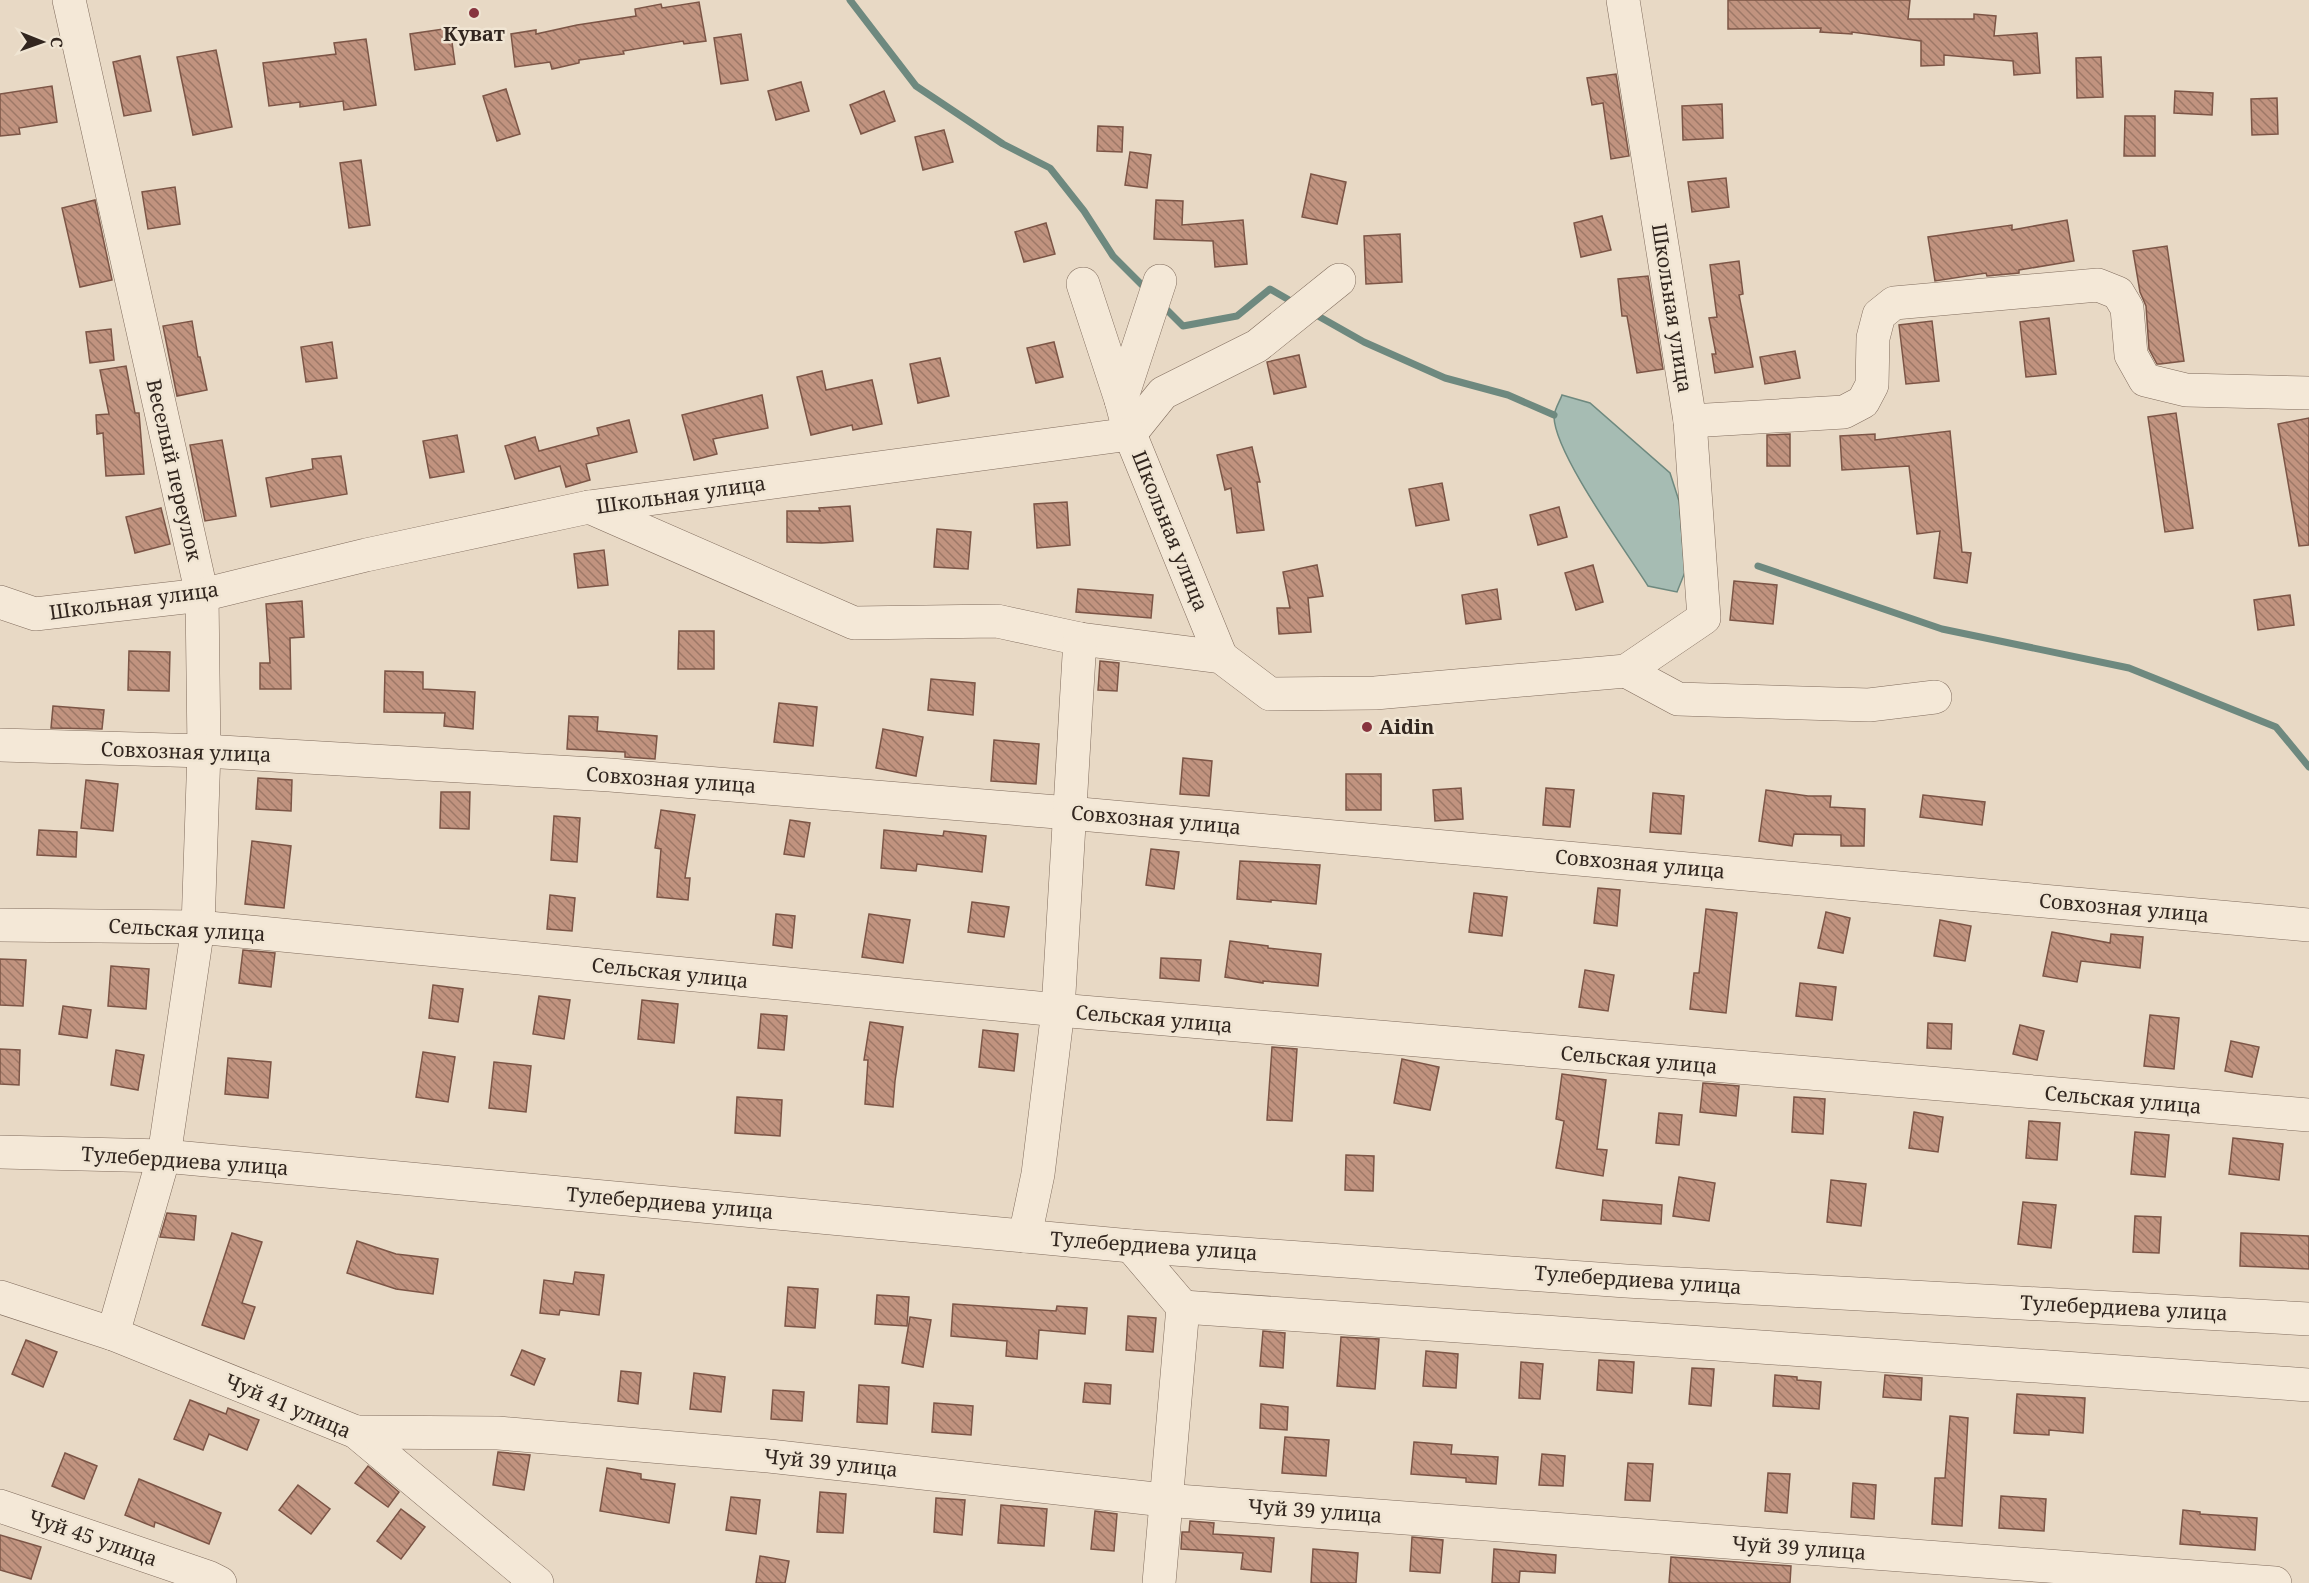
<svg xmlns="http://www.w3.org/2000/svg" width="2309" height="1583" font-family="'Noto Serif',serif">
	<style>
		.water { fill: #a6bcb3; stroke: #6e897f; stroke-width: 1.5 }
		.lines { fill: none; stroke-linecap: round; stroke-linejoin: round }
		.stream { stroke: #6e897f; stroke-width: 7 }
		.building { fill: url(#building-back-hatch); stroke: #7c5546; stroke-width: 1.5 }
		.minor-casing { stroke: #806c5d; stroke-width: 34 }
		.minor { stroke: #f4e8d7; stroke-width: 33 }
		.poi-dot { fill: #88353f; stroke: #f0e5d3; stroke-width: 2 }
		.labels { text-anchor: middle; stroke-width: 5; stroke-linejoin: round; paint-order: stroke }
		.poi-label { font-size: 20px; font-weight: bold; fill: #32261f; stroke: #f0e5d3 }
		.street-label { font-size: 20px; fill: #32261f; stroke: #f0e5d3 }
	</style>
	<defs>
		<pattern id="building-back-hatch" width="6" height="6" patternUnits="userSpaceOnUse" patternTransform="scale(1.5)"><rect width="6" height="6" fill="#c1937f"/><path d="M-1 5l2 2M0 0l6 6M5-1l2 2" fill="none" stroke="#9d7867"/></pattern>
	</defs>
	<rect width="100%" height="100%" fill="#e8d9c5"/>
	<path class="water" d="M1562,395L1590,403L1670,473L1679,501L1685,572L1677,592L1648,586C1626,551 1555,454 1554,417C1554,410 1560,401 1562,395Z"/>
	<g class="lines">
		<g class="stream">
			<polyline points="850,0 916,86 1003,144 1050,168 1084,211 1113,256 1148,291"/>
			<polyline points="1162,305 1183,326 1237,316 1270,289 1296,304"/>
			<polyline points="1311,312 1364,342 1445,378 1508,395 1554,415"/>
			<polyline points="1758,566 1942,629 2129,668 2276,727 2309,767"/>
		</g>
	</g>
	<g class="building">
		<polygon points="1728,0 1910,0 1908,19 1974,19 1974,14 1996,16 1994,36 2037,33 2040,73 2014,75 2013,61 1944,55 1944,65 1921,66 1921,41 1852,32 1852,34 1820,32 1821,28 1728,29"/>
		<polygon points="699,2 706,41 684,44 683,41 623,51 624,54 579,60 579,63 552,69 550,62 515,67 511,34 536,30 536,34 577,25 636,16 635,9 661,4 662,8"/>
		<polygon points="450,28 455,64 415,70 410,34"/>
		<polygon points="741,34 748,80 721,84 714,38"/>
		<polygon points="366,39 376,105 344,110 343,101 300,107 300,102 269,106 263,63 336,54 334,43"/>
		<polygon points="216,50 232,127 193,135 177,57"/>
		<polygon points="140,56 151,111 124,116 113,62"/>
		<polygon points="2101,57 2103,97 2077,98 2076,58"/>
		<polygon points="1616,74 1629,156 1611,159 1603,103 1592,105 1587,78"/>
		<polygon points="801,82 809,111 776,120 768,91"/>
		<polygon points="52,86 57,122 19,128 20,134 0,136 0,94"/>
		<polygon points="506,89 520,134 497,141 483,96"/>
		<polygon points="884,91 895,121 861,134 850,105"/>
		<polygon points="2175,91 2213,93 2212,115 2174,113"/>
		<polygon points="2277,98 2278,134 2252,135 2251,99"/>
		<polygon points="1722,104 1723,138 1683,140 1682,106"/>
		<polygon points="2125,116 2155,116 2155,156 2124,156"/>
		<polygon points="1098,126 1123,127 1122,152 1097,151"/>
		<polygon points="944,130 953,162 923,170 915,137"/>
		<polygon points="1130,152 1151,155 1147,188 1125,185"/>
		<polygon points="361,160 370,225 349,228 340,163"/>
		<polygon points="1311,174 1346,182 1337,224 1302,217"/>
		<polygon points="1726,178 1729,207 1692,212 1688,182"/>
		<polygon points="175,187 180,224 148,229 142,192"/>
		<polygon points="95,200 112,280 80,287 62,208"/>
		<polygon points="1156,200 1183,201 1182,225 1243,220 1247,264 1215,267 1213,241 1154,239"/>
		<polygon points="1602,216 1611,250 1581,257 1574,223"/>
		<polygon points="2067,220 2074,261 2019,270 2019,273 1987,276 1986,273 1935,281 1928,237 2012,225 2012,230"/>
		<polygon points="1046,223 1055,254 1024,262 1015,232"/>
		<polygon points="1400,234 1402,282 1366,284 1364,236"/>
		<polygon points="2167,246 2184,361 2160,364 2157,364 2149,349 2146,306 2140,292 2133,251"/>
		<polygon points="1739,261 1743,294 1739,295 1753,367 1715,373 1712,354 1716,354 1709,318 1717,317 1710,265"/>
		<polygon points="1648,276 1663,369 1637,373 1627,316 1622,316 1618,279"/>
		<polygon points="2049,318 2056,374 2026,377 2020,322"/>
		<polygon points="192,321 198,357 200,357 207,390 177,396 163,326"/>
		<polygon points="1932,321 1939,381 1906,384 1899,325"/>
		<polygon points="111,329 114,360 90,363 86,332"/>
		<polygon points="332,342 337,378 306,382 301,347"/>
		<polygon points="1054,342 1063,377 1036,383 1027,348"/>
		<polygon points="1795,351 1800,378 1765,384 1760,357"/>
		<polygon points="1299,355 1306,387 1274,394 1267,362"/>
		<polygon points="940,358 949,396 918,403 910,364"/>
		<polygon points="126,366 135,413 139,413 144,474 106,476 103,433 97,434 96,415 109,414 100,370"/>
		<polygon points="822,371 826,390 872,380 882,424 853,430 852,425 811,435 797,377"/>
		<polygon points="762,395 768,428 713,439 717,454 694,460 682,415"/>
		<polygon points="2176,413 2193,528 2165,532 2148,417"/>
		<polygon points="2309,418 2309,545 2299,546 2278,424"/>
		<polygon points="629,420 637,452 586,464 590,480 566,487 560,466 515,479 505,446 535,437 539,451 599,435 597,428"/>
		<polygon points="1950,431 1962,552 1971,553 1967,583 1934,578 1940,531 1917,534 1909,466 1842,470 1840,436 1875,434 1875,440"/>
		<polygon points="1790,434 1790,466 1767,466 1767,435"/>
		<polygon points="457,435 464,472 430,478 423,441"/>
		<polygon points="222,440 236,516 205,521 190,445"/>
		<polygon points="1252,447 1260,482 1257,482 1264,530 1237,533 1231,488 1225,490 1217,455"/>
		<polygon points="341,456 347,494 271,507 266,478 313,469 312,459"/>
		<polygon points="1442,483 1449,520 1416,526 1409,489"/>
		<polygon points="1067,502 1070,545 1037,548 1034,504"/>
		<polygon points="850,506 853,541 822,543 787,542 787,511 820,511 819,508"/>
		<polygon points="1559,507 1567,537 1538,545 1530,515"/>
		<polygon points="161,508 170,544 135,553 126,517"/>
		<polygon points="937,529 971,532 968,569 934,567"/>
		<polygon points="604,550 608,585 578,588 574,554"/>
		<polygon points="1317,565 1323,596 1308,598 1311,632 1279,634 1277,608 1290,608 1283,572"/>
		<polygon points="1593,565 1603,602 1576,610 1565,573"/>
		<polygon points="1734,581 1777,585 1773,624 1730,620"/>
		<polygon points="1078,589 1153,595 1151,618 1076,612"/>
		<polygon points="1497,589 1501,619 1466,624 1462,595"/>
		<polygon points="2290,595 2294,625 2258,630 2254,600"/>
		<polygon points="302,601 304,637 290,638 291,689 260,689 260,663 270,663 266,604"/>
		<polygon points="679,631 714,631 714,669 678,669"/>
		<polygon points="129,651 170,652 169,691 128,690"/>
		<polygon points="1100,661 1119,663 1117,691 1098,690"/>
		<polygon points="385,671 423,672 423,689 475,692 473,729 444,726 445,713 384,712"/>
		<polygon points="931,679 975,683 973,715 928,710"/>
		<polygon points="779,703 817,707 813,746 774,742"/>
		<polygon points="53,706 104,710 102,729 51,728"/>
		<polygon points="569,716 598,717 597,731 657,736 655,759 625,757 625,752 567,749"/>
		<polygon points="883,729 923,737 916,776 876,768"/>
		<polygon points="994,740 1039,744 1036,784 991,781"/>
		<polygon points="1183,758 1212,761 1209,796 1180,794"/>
		<rect x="1346" y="774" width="35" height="36"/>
		<polygon points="258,778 292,780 291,811 256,809"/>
		<polygon points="86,780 118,784 113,831 81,828"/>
		<polygon points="1461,788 1463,819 1435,821 1433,790"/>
		<polygon points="1546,788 1574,790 1570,827 1543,825"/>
		<polygon points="1766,790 1808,796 1831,796 1830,807 1865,809 1864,846 1841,846 1841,835 1794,834 1792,846 1759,841"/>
		<polygon points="441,792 470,792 469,829 440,828"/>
		<polygon points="1653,793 1684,796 1681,834 1650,832"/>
		<polygon points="1923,795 1985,802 1982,825 1920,817"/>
		<polygon points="661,810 695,815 685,878 690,878 688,900 657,897 661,849 655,848"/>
		<polygon points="554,816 580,818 577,862 551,860"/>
		<polygon points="790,820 810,823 804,857 784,854"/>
		<polygon points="39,830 77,832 76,857 37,855"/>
		<polygon points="884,830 943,836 944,831 986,836 982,872 917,864 916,871 881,868"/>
		<polygon points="252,841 291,846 284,908 245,904"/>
		<polygon points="1151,849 1179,852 1174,889 1146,885"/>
		<polygon points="1240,861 1320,865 1316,904 1271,900 1271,902 1237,899"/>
		<polygon points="1598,888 1620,890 1617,926 1594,923"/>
		<polygon points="1474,893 1507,897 1502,936 1469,932"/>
		<polygon points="550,895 575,898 572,931 547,929"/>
		<polygon points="972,902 1009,907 1004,937 968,932"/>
		<polygon points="1706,909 1737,913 1726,1013 1690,1009 1694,973 1699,973"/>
		<polygon points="1826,912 1850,918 1843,953 1818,948"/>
		<polygon points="776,914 795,916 792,948 773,945"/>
		<polygon points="869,914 910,920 903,963 862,957"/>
		<polygon points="1940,920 1971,926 1965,961 1934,956"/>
		<polygon points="2052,932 2110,943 2111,934 2143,937 2140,968 2081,961 2077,982 2043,976"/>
		<polygon points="1230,941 1268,946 1268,948 1321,954 1318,986 1263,981 1263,983 1225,977"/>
		<polygon points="243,950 275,953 271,987 239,983"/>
		<polygon points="1161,958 1201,960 1199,981 1160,978"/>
		<polygon points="0,959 26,960 23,1006 0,1005"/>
		<polygon points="111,966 149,969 146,1009 108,1006"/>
		<polygon points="1585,970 1614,975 1608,1011 1579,1007"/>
		<polygon points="1800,983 1836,987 1832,1020 1796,1016"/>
		<polygon points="433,985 463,989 458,1022 429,1018"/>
		<polygon points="539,996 570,1000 564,1039 533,1034"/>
		<polygon points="642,1000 678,1004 674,1043 638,1039"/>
		<polygon points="63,1006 91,1010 87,1038 59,1034"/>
		<polygon points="761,1014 787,1016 784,1050 758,1048"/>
		<polygon points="2150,1015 2179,1018 2174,1069 2144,1066"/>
		<polygon points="870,1022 903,1027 895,1081 893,1107 865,1104 868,1060 864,1060"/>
		<polygon points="1928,1023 1952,1024 1951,1049 1927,1048"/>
		<polygon points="2020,1025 2044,1031 2037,1060 2013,1054"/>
		<polygon points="983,1030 1018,1034 1014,1071 979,1067"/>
		<polygon points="2231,1041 2259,1047 2252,1077 2225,1071"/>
		<polygon points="1272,1047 1297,1049 1292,1121 1267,1120"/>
		<polygon points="0,1049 20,1050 19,1085 0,1084"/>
		<polygon points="116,1050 144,1055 138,1090 111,1085"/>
		<polygon points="423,1052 455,1057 448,1102 416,1097"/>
		<polygon points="228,1058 271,1062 268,1098 225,1094"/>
		<polygon points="1402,1059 1439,1067 1430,1110 1394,1103"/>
		<polygon points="494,1062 531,1066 526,1112 489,1108"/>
		<polygon points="1562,1074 1606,1080 1597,1149 1607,1150 1603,1176 1556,1168 1564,1121 1556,1119"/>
		<polygon points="1703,1083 1739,1086 1736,1116 1700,1112"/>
		<polygon points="737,1097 782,1100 780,1136 735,1133"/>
		<polygon points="1794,1097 1825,1099 1823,1134 1792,1132"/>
		<polygon points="1914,1112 1943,1117 1938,1152 1909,1148"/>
		<polygon points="1659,1113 1682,1115 1679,1145 1656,1143"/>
		<polygon points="2029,1121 2060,1123 2057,1160 2026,1158"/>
		<polygon points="2135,1132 2169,1135 2165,1177 2131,1174"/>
		<polygon points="2233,1138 2283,1144 2279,1180 2229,1174"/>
		<polygon points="1346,1155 1374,1156 1373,1191 1345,1190"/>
		<polygon points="1679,1177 1715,1183 1709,1221 1673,1216"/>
		<polygon points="1831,1180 1866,1184 1861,1226 1827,1222"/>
		<polygon points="1603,1200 1662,1205 1661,1224 1601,1220"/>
		<polygon points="2023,1202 2056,1205 2051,1248 2018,1244"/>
		<polygon points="167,1213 196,1216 194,1240 160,1237"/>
		<polygon points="2135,1216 2161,1217 2159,1253 2133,1252"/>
		<polygon points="232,1233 262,1242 242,1303 255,1307 244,1339 202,1325"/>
		<polygon points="2241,1233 2309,1236 2309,1269 2240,1266"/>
		<polygon points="357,1241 396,1254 438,1259 433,1294 396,1289 347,1273"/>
		<polygon points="575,1272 604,1275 599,1315 560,1310 559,1315 540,1313 544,1280 573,1284"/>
		<polygon points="788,1287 818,1289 815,1328 785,1326"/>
		<polygon points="877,1295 909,1297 907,1326 875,1324"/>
		<polygon points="953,1304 1056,1311 1057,1306 1087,1308 1085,1334 1039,1330 1037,1359 1006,1356 1007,1341 951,1336"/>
		<polygon points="1128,1316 1156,1318 1153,1352 1126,1350"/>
		<polygon points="910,1317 931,1320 923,1367 902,1363"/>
		<polygon points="1263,1331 1285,1333 1283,1368 1260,1366"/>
		<polygon points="1341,1337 1379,1339 1375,1389 1337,1386"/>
		<polygon points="26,1340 57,1352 43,1387 12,1374"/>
		<polygon points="522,1350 545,1359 534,1385 511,1375"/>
		<polygon points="1426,1351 1458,1354 1456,1388 1423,1386"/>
		<polygon points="1599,1360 1634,1362 1632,1393 1597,1390"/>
		<polygon points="1521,1362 1543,1364 1540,1399 1519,1398"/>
		<polygon points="1692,1368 1714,1369 1711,1406 1689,1404"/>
		<polygon points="621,1371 641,1373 638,1404 618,1401"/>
		<polygon points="694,1373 725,1377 721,1412 690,1409"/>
		<polygon points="1775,1375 1797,1377 1797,1380 1821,1382 1819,1409 1773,1406"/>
		<polygon points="1885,1375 1922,1378 1921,1400 1883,1397"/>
		<polygon points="1085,1383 1111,1385 1110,1404 1083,1402"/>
		<polygon points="859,1385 889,1387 887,1424 857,1422"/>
		<polygon points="773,1390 804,1392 802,1421 771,1419"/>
		<polygon points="2017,1394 2085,1398 2083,1433 2049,1430 2049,1435 2014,1433"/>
		<polygon points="190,1400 226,1414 228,1408 259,1420 247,1450 209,1434 203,1450 174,1439"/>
		<polygon points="934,1403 973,1406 971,1435 932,1432"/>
		<polygon points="1261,1404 1288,1407 1287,1430 1260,1428"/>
		<polygon points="1950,1416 1968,1418 1962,1526 1932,1524 1935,1478 1945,1478"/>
		<polygon points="1285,1437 1329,1440 1326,1476 1282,1473"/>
		<polygon points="1414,1442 1452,1445 1451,1454 1498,1457 1496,1484 1466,1482 1466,1478 1411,1474"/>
		<polygon points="498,1452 530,1455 524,1490 493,1485"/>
		<polygon points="65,1453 97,1466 84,1499 52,1486"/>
		<polygon points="1542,1454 1565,1456 1563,1486 1539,1485"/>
		<polygon points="1628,1463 1653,1464 1650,1501 1625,1500"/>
		<polygon points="368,1466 399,1492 388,1507 355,1483"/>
		<polygon points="607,1468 641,1474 641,1479 675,1484 669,1523 600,1511"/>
		<polygon points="1768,1473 1790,1474 1787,1513 1765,1511"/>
		<polygon points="139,1479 221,1513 209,1544 155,1522 154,1527 125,1515"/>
		<polygon points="1853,1483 1876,1485 1874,1519 1851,1517"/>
		<polygon points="298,1485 330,1509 311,1534 279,1510"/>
		<polygon points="820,1492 846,1494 843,1533 817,1532"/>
		<polygon points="2001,1496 2046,1499 2044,1531 1999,1528"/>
		<polygon points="731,1497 760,1500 756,1534 726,1530"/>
		<polygon points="936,1498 965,1500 962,1535 934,1532"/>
		<polygon points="1001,1505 1047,1509 1044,1546 998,1543"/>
		<polygon points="401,1509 425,1527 401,1559 377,1541"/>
		<polygon points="2183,1510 2200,1512 2200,1514 2257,1518 2255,1550 2180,1544"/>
		<polygon points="1095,1511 1117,1514 1114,1551 1091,1549"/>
		<polygon points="1190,1521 1214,1523 1213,1534 1274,1538 1271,1572 1241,1569 1243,1553 1181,1549 1182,1532 1189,1532"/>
		<polygon points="0,1535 41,1547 31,1579 0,1570"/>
		<polygon points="1412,1537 1443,1540 1440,1573 1410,1571"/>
		<polygon points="1313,1549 1358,1553 1356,1583 1311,1583"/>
		<polygon points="1494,1549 1556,1555 1555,1573 1520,1571 1519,1583 1492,1583"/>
		<polygon points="760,1556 789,1561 785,1583 756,1583"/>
		<polygon points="1671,1557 1791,1566 1790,1583 1669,1583"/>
	</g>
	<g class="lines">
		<defs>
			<g id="minor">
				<polyline points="69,0 202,595 204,751 198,927 164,1156 113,1334"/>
				<polyline points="1083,284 1121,400"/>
				<polyline points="1690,421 1844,412 1863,402 1872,385 1873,338 1879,315 1894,303 2098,285 2118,293 2127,308 2131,355 2145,380 2186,390 2309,393"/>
				<polyline points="1130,434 1163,393 1257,346 1339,280"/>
				<polyline points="1130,434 1121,400 1160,281"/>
				<polyline points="589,507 854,623 997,621 1080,639 1221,657 1270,694 1375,693 1626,671 1704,618 1690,421 1623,0"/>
				<polyline points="0,602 35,614 202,595 366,555 589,507 1130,434 1221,657"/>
				<polyline points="1626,671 1678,699 1869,705 1935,697"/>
				<polyline points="0,745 204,751 610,775 1069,813 2309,925"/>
				<polyline points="0,925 198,927 1058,1010 2309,1115"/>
				<polyline points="0,1152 164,1156 1131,1246 1626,1281 2309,1319"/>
				<polyline points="1025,1236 1038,1174 1058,1010 1080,639"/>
				<polyline points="1131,1246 1183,1307 1159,1583"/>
				<polyline points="0,1297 113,1334 356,1432 537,1583"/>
				<polyline points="1183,1307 2309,1385"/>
				<polyline points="356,1432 498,1433 769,1456 1164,1500 2275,1583"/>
				<polyline points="0,1506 208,1577 220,1583"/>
			</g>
		</defs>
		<use href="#minor" class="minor-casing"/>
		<use href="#minor" class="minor"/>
	</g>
	<g class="poi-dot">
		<circle cx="474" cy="13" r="6"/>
		<circle cx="1367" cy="727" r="6"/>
	</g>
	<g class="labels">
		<g class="poi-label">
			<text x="474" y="41">Куват</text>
			<text x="1379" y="734" text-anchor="start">Aidin</text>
		</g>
		<g class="street-label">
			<text transform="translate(1672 308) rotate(81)" y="7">Школьная улица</text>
			<text transform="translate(174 470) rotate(77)" y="7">Веселый переулок</text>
			<text transform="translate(681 495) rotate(-8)" y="7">Школьная улица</text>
			<text transform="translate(1170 531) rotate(68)" y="7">Школьная улица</text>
			<text transform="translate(134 601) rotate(-8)" y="7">Школьная улица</text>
			<text transform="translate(186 752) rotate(2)" y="7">Совхозная улица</text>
			<text transform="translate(671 780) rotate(4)" y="7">Совхозная улица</text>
			<text transform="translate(1156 820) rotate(5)" y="7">Совхозная улица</text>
			<text transform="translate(1640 864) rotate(5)" y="7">Совхозная улица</text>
			<text transform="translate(2124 908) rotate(5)" y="7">Совхозная улица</text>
			<text transform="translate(187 930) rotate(3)" y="7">Сельская улица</text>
			<text transform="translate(670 973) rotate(6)" y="7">Сельская улица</text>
			<text transform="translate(1154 1019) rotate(5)" y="7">Сельская улица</text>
			<text transform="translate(1639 1060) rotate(5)" y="7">Сельская улица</text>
			<text transform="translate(2123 1100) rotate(5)" y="7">Сельская улица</text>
			<text transform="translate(185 1161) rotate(4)" y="7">Тулебердиева улица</text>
			<text transform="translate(670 1203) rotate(5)" y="7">Тулебердиева улица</text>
			<text transform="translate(1154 1246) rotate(4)" y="7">Тулебердиева улица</text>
			<text transform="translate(1638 1280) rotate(4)" y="7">Тулебердиева улица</text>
			<text transform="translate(2124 1308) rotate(3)" y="7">Тулебердиева улица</text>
			<text transform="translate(288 1406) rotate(23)" y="7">Чуй 41 улица</text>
			<text transform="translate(831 1463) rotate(6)" y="7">Чуй 39 улица</text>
			<text transform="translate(1315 1511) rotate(4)" y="7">Чуй 39 улица</text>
			<text transform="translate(93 1538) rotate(19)" y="7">Чуй 45 улица</text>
			<text transform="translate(1799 1548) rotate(4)" y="7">Чуй 39 улица</text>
		</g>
	</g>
	<g transform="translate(42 42) rotate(91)" stroke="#f0e5d3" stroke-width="4.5" paint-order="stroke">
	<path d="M0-4.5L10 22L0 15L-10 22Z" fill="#32261f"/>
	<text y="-9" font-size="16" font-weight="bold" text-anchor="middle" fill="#32261f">С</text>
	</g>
</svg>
